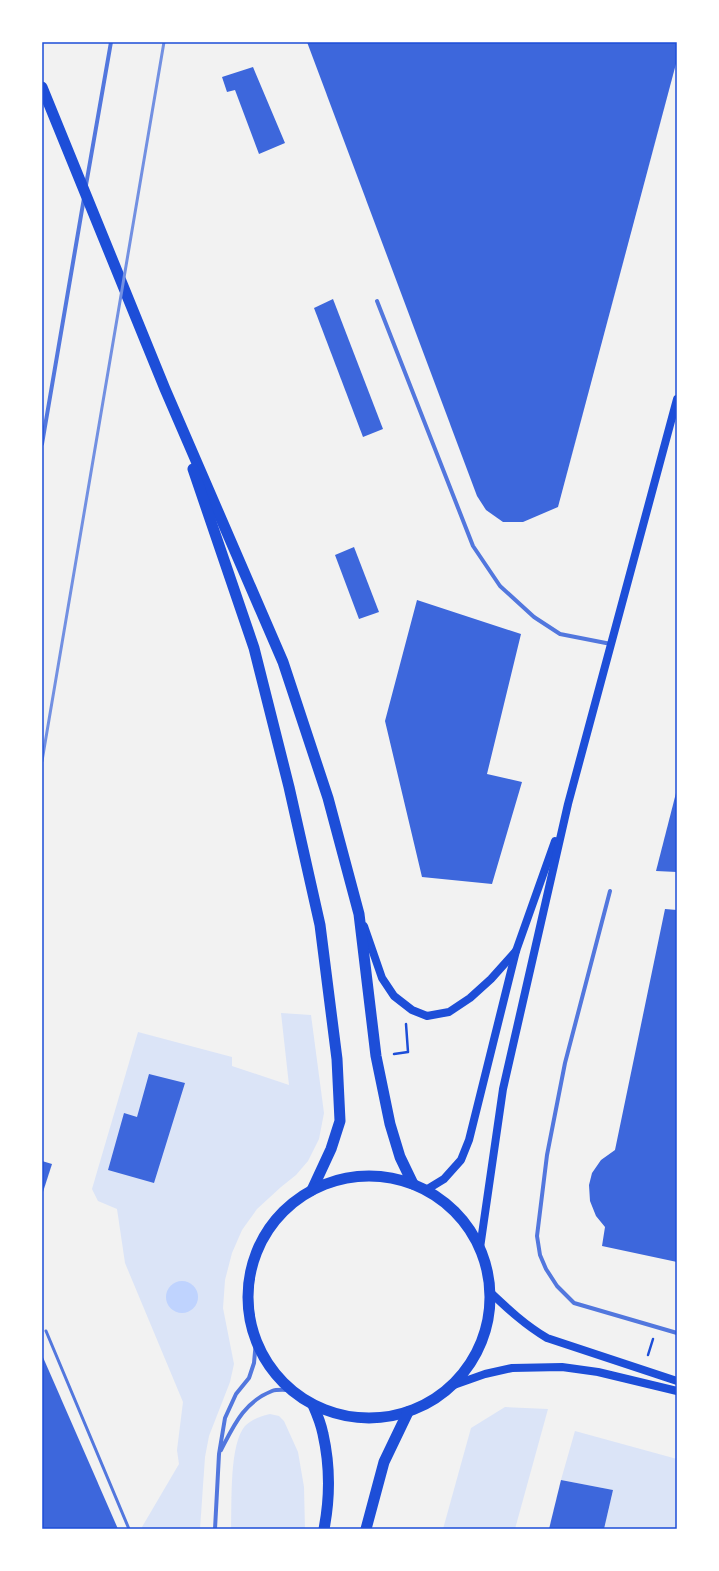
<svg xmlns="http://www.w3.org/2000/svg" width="719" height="1571" font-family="'DejaVu Sans',sans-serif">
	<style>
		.green { fill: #dbe4f7 }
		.water { fill: #bfd3fe }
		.building { fill: #3d67dc }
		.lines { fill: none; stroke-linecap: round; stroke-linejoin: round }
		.path { stroke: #1d4ed8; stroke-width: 2.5 }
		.service { stroke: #5277de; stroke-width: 3 }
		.minor { stroke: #5277de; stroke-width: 4 }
		.secondary { stroke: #1d4ed8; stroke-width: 8 }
		.trunk { stroke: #1d4ed8; stroke-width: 11 }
		.rail { stroke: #7290e2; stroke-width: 3 }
		.neatline { fill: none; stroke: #1d4ed8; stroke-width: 1.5 }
	</style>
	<rect width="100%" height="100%" fill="#f2f2f2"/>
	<g class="green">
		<polygon points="281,1013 311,1015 324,1113 319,1139 308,1161 296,1175 281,1187 257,1209 242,1230 232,1253 225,1280 223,1308 234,1364 230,1382 209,1436 205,1457 200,1529 143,1529 142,1527 179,1464 177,1450 183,1402 125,1263 117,1209 98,1201 92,1189 138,1032 232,1057 232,1066 289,1085"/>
		<polygon points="505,1407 548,1409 515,1529 443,1529 471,1428"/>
		<path d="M270,1414L279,1416L284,1421L298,1452L304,1487L305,1529H231C232,1504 229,1444 245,1426C252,1419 261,1416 270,1414Z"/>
		<polygon points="575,1431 677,1459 677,1529 604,1529 613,1490 561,1480"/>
	</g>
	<circle class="water" cx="182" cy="1297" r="16"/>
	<g class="building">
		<polygon points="307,42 677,42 677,60 558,507 523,522 503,522 486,510 477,496"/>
		<polygon points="253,67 285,143 259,154 235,90 227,92 222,77"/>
		<polygon points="333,299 383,429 363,437 314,308"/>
		<polygon points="354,547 379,612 359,619 335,555"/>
		<polygon points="417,600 521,634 487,774 522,782 492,884 422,877 385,721"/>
		<polygon points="676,793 677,872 656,871"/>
		<polygon points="665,909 677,910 677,1262 602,1246 605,1227 596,1216 590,1201 589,1185 592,1173 601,1160 615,1150"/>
		<polygon points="149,1074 185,1083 154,1183 108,1170 124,1113 137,1117"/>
		<polygon points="42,1161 52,1164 42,1195"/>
		<polygon points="42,1355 118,1529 42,1529"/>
		<polygon points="561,1480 613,1490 604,1529 549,1529"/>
	</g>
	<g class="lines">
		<g class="path">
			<polyline points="394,1054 408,1052 406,1024"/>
			<polyline points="648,1355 653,1339"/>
		</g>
		<polyline class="service" points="46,1331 129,1529"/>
		<g class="minor">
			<polyline points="86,185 111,42"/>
			<polyline points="377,301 473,546 500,586 534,617 560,634 611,644"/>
			<polyline points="42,444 84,198"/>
			<polyline points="610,891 565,1063 547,1155 537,1236 540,1255 546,1269 557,1286 574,1303 677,1333"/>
			<path d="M221,1450C234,1425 244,1402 272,1391C277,1389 285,1390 291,1390"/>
			<polyline points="215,1529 219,1454 225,1418 236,1394 249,1378 254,1363 256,1341"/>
		</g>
		<g class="secondary">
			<polyline points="364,926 382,978 394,996 412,1010 427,1016 449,1012 470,998 491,979 516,951"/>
			<polyline points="426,1190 444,1179 461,1160 469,1140 516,951 555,841"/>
			<polyline points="480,1248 503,1089 568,804 677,399"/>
			<path d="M490,1292C508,1309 525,1325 547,1338L677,1381"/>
			<polyline points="451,1386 485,1374 512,1368 562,1367 598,1372 677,1391"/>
		</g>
		<g class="trunk">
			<polyline points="42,87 165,389 283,662 328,798 359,914 376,1056 390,1124 400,1157 413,1184"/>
			<polyline points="193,469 254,648 289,787 320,925 337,1059 340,1121 331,1149 312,1190"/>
			<circle cx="369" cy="1297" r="121"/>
			<path d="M313,1405C317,1414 321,1424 323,1434C330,1465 330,1498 324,1529"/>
			<polyline points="366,1529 384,1462 408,1412"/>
		</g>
		<polyline class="rail" points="42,761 164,42"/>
	</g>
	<rect width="719" height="1571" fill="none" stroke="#ffffff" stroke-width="86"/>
	<rect x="43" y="43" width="633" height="1485" class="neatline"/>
</svg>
